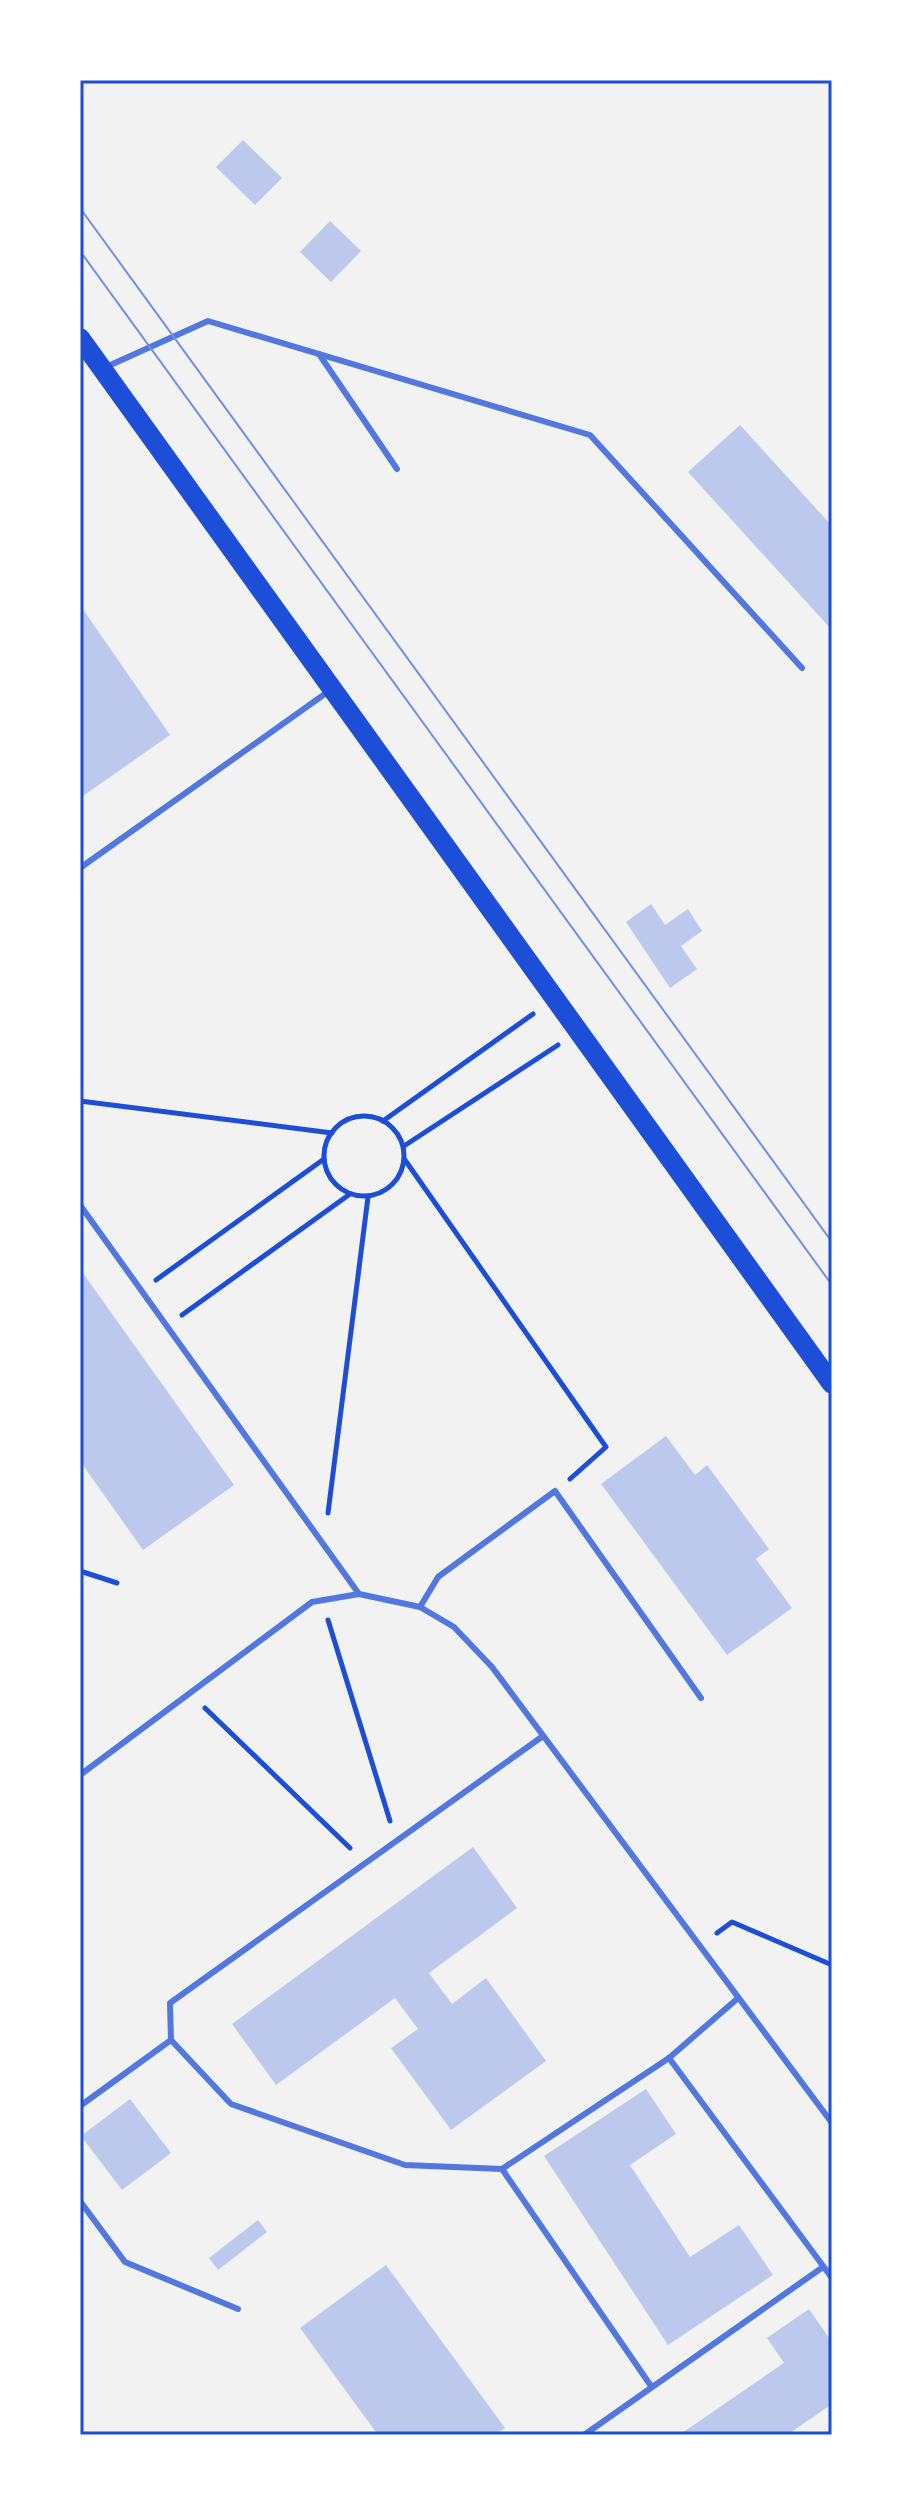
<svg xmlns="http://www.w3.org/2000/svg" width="912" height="2515" font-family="'PT Sans',sans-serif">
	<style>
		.building { fill: #bdc9ec }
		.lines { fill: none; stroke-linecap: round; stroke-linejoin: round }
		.path { stroke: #1d4ed8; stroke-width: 5 }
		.service { stroke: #5277de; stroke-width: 6 }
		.primary { stroke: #1d4ed8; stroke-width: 20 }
		.tram { stroke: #7290e2; stroke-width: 2 }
		.neatline { fill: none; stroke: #1d4ed8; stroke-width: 3 }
	</style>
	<rect width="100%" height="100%" fill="#f2f2f2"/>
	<g class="building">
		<polygon points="243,140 282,178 255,205 216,167"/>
		<polygon points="330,221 361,251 331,282 300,252"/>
		<polygon points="740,425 832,526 832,630 688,472"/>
		<polygon points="80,605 170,735 80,798"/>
		<polygon points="651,904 665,925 688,909 702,931 681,946 697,969 670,988 626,922"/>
		<polygon points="80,1269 234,1485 143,1550 80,1461"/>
		<polygon points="666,1436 695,1475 707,1465 769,1549 756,1559 792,1608 727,1655 601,1484"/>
		<polygon points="473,1847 517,1908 429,1973 452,2004 486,1978 546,2061 451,2130 391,2048 418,2029 395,1998 276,2085 232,2024"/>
		<polygon points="646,2089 676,2134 630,2165 690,2257 739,2225 773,2275 668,2345 544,2156"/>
		<polygon points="130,2099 171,2153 122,2190 81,2136"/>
		<polygon points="258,2220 267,2232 218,2270 209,2258"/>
		<polygon points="386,2265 505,2428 495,2435 378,2435 300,2328"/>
		<polygon points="809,2309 832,2342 832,2404 787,2435 679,2435 784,2363 767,2338"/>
	</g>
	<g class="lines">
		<g class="path">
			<polyline points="80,1101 332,1133"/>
			<circle cx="364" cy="1156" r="40"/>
			<polyline points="383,1121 533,1014"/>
			<polyline points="404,1146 558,1045"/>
			<polyline points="405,1160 606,1447 570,1479"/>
			<polyline points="156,1280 324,1159"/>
			<polyline points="182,1315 350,1194"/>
			<polyline points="328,1513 368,1197"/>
			<polyline points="80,1571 117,1583"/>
			<polyline points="328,1620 390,1821"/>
			<polyline points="205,1708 350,1848"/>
			<polyline points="717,1933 732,1922 832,1965"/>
		</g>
		<g class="service">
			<polyline points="319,354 397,469"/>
			<polyline points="106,367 208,321 590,435 802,668"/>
			<polyline points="80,868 329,691"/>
			<polyline points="80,1205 359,1594"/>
			<polyline points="420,1607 438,1577 555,1491 701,1698"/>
			<polyline points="80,1775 312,1602 359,1594 420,1607 454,1627 492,1667 832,2123"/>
			<polyline points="171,2040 231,2104 405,2165 502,2169 669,2058 737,1999"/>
			<polyline points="669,2058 832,2278"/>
			<polyline points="80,2106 171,2040 170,2003 543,1736"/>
			<polyline points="502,2169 651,2386"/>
			<polyline points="80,2201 125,2262 238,2309"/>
			<polyline points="584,2435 823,2267"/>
		</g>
		<polyline class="primary" points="80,338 832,1384"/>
		<g class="tram">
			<polyline points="80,208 832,1242"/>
			<polyline points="80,251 832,1285"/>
		</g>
	</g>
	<rect width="912" height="2515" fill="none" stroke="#ffffff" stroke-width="164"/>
	<rect x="82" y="82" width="748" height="2351" class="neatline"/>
</svg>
